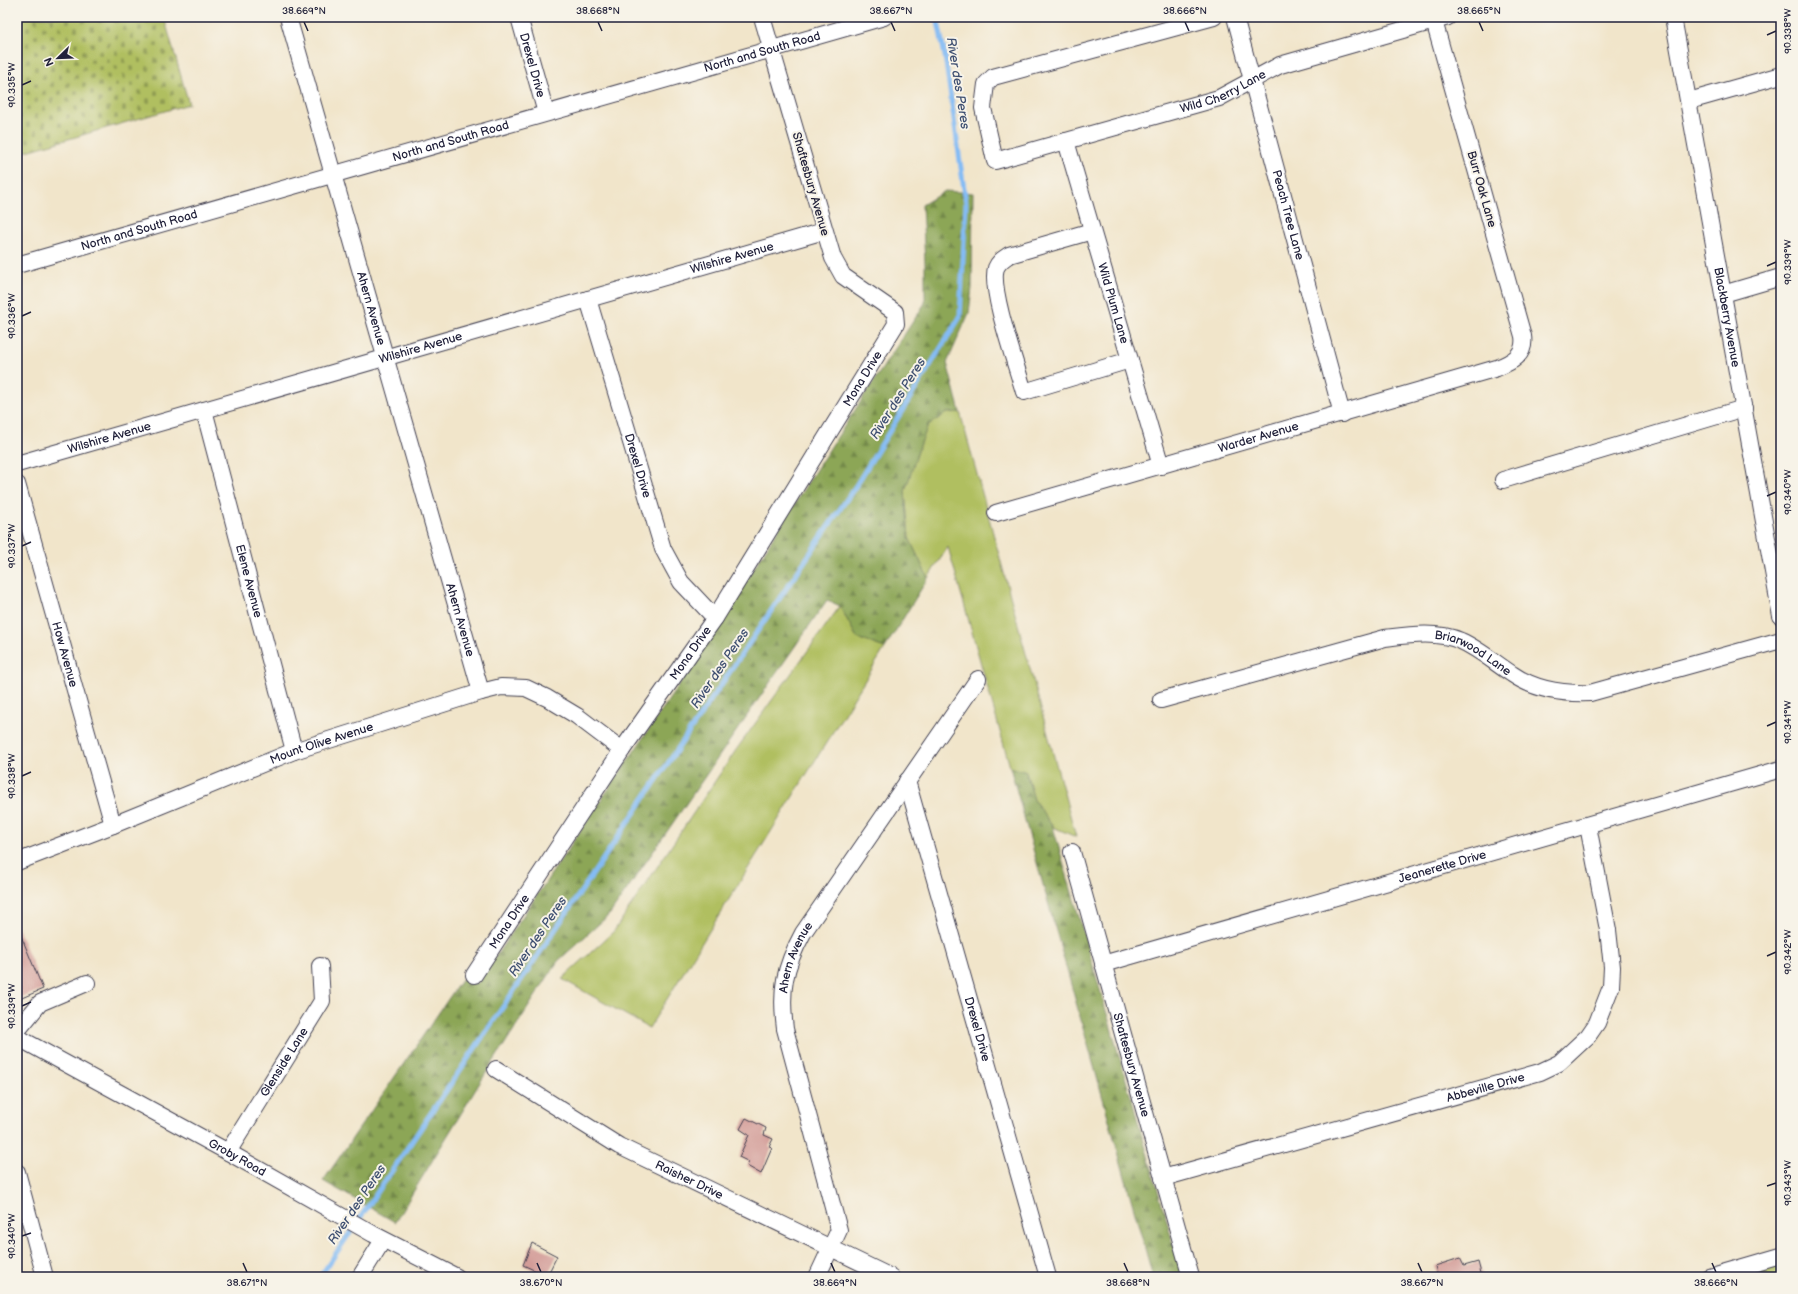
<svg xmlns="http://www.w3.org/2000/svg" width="1798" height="1294" font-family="'Balsamiq Sans',sans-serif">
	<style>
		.green { fill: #b0bf61; stroke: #69704e }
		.forest { fill: url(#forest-firs); stroke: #576449 }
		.cemetery { fill: url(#cemetery-stones); stroke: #69704e }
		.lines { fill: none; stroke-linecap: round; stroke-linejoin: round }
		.stream { stroke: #84bcf4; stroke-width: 5 }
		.building { fill: #d39c98 }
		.minor-casing { stroke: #413f50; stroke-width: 18 }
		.minor { stroke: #fff; stroke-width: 16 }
		.ticks { fill: none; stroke: #22223b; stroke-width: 1.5 }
		.labels { text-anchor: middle; stroke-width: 4; stroke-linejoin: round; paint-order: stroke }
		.street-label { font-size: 12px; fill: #22223b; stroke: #f7f3e8 }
		.water-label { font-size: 13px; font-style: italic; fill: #3f5072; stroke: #f7f3e8 }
		.neatline { fill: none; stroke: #22223b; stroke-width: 1.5 }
		.ticks-label { font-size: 10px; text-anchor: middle; fill: #22223b }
	</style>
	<defs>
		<pattern id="forest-firs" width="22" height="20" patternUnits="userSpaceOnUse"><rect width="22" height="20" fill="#8ca657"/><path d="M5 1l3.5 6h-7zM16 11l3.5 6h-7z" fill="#728749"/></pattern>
		<pattern id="cemetery-stones" width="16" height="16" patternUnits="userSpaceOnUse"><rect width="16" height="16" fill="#b0bf61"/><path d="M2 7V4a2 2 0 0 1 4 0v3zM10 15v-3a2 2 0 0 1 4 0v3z" fill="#8f9b51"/></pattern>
	</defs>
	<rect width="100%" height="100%" fill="#f7f3e8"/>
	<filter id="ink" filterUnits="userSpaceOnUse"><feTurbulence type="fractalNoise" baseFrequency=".025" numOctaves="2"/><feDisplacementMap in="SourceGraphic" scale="8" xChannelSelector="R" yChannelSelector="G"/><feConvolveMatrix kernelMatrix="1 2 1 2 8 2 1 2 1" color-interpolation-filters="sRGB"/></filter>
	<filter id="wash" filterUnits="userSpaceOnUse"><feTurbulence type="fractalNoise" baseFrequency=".012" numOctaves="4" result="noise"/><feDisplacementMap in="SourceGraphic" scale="16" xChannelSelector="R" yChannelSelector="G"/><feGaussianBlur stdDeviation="0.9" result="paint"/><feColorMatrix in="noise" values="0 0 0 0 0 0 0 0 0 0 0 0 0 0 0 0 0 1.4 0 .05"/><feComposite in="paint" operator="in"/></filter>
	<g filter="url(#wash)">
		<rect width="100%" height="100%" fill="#f1e5ca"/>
		<g class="green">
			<polygon points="960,412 1076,837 1053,827 1034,800 1026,772 1010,767 948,547 928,578 909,538 905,491 918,451 928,425 947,413"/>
			<polygon points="840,606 857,638 885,648 649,1028 562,979 614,931 736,750"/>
			<polygon points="1781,1265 1781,1277 1739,1277"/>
		</g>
		<g class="forest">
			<polygon points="945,191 973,193 972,288 969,313 947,363 960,412 947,413 928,425 918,451 905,491 909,538 928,578 885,648 857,638 840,606 827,600 610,914 558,961 479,1084 395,1222 323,1181 462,979 477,984 705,646 817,468 925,303 925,264 922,205"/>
			<polygon points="1010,767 1026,772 1034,800 1053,827 1183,1277 1153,1277"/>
		</g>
		<polygon class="cemetery" points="17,17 164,17 189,104 17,154"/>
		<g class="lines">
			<polyline class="stream" points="320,1277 855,487 960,317 966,203 945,56 937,17"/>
		</g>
		<g id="blocks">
			<g class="building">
				<polygon points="17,926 43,989 17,1000"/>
				<polygon points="746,1118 766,1128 764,1135 773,1139 769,1147 772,1148 761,1174 747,1166 749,1162 739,1157 749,1135 740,1129"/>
				<polygon points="532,1243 557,1256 547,1276 523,1265"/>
				<polygon points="1460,1258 1464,1266 1478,1262 1482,1277 1438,1277 1435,1266"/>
			</g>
		</g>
	</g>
	<g filter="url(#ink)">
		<use href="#blocks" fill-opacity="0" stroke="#413f50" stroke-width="1"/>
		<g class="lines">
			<defs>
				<g id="minor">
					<path id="s1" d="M288,17L481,692"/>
					<path id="s2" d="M519,17L546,113"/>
					<path id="s3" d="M1214,17L993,77L986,84L983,108L995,161L1219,98L1280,65L1448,17"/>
					<path id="s4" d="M1235,17L1342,414"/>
					<path id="s5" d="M1673,17L1781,616"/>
					<polyline points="1689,101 1781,75"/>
					<path id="s6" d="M1066,141L1161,466"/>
					<path d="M1092,231L1009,255C1003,259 999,261 996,268C989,289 1017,367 1024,392L1130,360"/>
					<path id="s7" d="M17,265L884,17"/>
					<polyline points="1723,294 1781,277"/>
					<path id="s8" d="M588,299L663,549L681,582L715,618"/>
					<path id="s9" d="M204,410L294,751"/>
					<path id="s10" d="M17,464L824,231"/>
					<polyline points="1503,480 1744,408"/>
					<path id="s11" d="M17,484L113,825"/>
					<path id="s12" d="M996,513L1497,368C1512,362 1526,355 1523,336L1434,21"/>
					<path id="s13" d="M1161,700L1385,638C1410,635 1437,631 1461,641C1479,649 1495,663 1512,674C1535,690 1563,694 1590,693L1781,640"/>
					<path id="s14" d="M907,781L1048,1277"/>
					<path id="s15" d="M1072,852L1191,1277"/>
					<path id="s16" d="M17,862L113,825L294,751L481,692L501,687L526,688L547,698L577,716L622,750"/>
					<path id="s17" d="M1103,964L1781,769"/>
					<path id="s18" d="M474,975L622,750L715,618L896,324L895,312L843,276L833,258L762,17"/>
					<polyline points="17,1031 40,1003 87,983"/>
					<path id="s19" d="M17,1037L228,1152L373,1234L457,1277"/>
					<path id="s20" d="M496,1069L619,1146L891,1277"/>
					<path id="s21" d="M228,1152L322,1001L320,966"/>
					<polyline points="17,1172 45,1277"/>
					<path id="s22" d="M1163,1178L1540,1072L1559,1063L1588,1036L1597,1023L1611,987L1612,967L1608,930L1588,826"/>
					<polyline points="360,1277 383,1240"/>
					<path id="s23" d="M817,1277L839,1230L785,1029C780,990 784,968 803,933L978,679"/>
					<polyline points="1709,1277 1781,1256"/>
				</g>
			</defs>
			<use href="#minor" class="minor-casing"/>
			<use href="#minor" class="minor"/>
		</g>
	</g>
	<path class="ticks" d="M304,22L308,31M598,22L602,31M891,22L895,31M1185,22L1189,31M1479,22L1483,31M1767,35L1776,31M22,85L31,81M1767,266L1776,262M22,316L31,312M1767,496L1776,492M22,546L31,542M1767,726L1776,722M22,776L31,772M1767,956L1776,952M22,1006L31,1002M1767,1186L1776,1183M22,1236L31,1233M243,1263L247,1272M537,1263L541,1272M831,1263L835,1272M1124,1263L1128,1272M1418,1263L1422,1272M1712,1263L1716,1272"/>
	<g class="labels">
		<g class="street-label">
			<text dy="4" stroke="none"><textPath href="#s7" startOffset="775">North and South Road</textPath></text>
			<text dy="4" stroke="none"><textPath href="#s2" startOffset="50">Drexel Drive</textPath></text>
			<text dy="4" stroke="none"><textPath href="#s3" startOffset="556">Wild Cherry Lane</textPath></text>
			<text dy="4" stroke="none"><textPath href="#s7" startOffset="451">North and South Road</textPath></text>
			<text transform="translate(811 184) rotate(74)" y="4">Shaftesbury Avenue</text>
			<text transform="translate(1482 189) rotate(74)" y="4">Burr Oak Lane</text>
			<text dy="4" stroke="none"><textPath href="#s4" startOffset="205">Peach Tree Lane</textPath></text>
			<text dy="4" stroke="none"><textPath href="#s7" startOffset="127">North and South Road</textPath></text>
			<text dy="4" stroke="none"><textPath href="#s10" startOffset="744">Wilshire Avenue</textPath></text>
			<text dy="4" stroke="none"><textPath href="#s6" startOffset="169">Wild Plum Lane</textPath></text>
			<text dy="4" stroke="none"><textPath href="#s1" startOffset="303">Ahern Avenue</textPath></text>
			<text dy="4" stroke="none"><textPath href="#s5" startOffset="305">Blackberry Avenue</textPath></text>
			<text dy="4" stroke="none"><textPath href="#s10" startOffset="420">Wilshire Avenue</textPath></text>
			<text dy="4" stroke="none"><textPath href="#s18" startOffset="712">Mona Drive</textPath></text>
			<text dy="4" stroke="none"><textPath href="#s10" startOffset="96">Wilshire Avenue</textPath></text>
			<text dy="4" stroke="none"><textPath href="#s12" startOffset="273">Warder Avenue</textPath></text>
			<text dy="4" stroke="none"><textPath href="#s8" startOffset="174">Drexel Drive</textPath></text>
			<text dy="4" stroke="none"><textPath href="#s9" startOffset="177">Elene Avenue</textPath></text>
			<text dy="4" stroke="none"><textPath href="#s1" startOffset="627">Ahern Avenue</textPath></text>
			<text dy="4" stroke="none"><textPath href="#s18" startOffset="388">Mona Drive</textPath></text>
			<text dy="4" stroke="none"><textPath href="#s11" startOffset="177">How Avenue</textPath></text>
			<text dy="4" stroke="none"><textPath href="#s13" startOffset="325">Briarwood Lane</textPath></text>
			<text dy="4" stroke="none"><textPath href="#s16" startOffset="327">Mount Olive Avenue</textPath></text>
			<text dy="4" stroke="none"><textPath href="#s17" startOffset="353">Jeanerette Drive</textPath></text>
			<text dy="4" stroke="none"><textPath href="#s18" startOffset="64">Mona Drive</textPath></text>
			<text dy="4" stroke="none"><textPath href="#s23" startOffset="334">Ahern Avenue</textPath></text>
			<text dy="4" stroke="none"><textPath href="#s14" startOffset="258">Drexel Drive</textPath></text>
			<text dy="4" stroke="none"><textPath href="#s21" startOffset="106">Glenside Lane</textPath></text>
			<text dy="4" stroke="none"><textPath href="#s15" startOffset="221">Shaftesbury Avenue</textPath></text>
			<text dy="4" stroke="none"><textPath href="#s22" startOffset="335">Abbeville Drive</textPath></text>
			<text dy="4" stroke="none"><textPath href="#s19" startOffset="251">Groby Road</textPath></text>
			<text dy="4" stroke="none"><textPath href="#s20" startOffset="223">Raisher Drive</textPath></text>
		</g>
		<g class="water-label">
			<text transform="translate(959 83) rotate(81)" y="5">River des Peres</text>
			<text transform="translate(897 398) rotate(-58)" y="5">River des Peres</text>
			<text transform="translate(719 668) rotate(-56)" y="5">River des Peres</text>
			<text transform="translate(537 936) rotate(-56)" y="5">River des Peres</text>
			<text transform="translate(356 1204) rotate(-56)" y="5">River des Peres</text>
		</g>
	</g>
	<rect width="1798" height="1294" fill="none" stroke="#f7f3e8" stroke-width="44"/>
	<g transform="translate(58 58) rotate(247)" stroke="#f7f3e8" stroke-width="3" paint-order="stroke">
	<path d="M0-3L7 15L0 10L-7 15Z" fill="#22223b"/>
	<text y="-6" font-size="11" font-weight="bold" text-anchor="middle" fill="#22223b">N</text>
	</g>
	<rect x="22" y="22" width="1754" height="1250" class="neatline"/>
	<g class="ticks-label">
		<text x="304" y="14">38.669°N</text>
		<text x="598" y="14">38.668°N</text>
		<text x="891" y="14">38.667°N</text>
		<text x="1185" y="14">38.666°N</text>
		<text x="1479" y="14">38.665°N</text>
		<text transform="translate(1787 31) rotate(-90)" y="4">90.338°W</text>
		<text transform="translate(11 85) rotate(-90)" y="4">90.335°W</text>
		<text transform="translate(1787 262) rotate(-90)" y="4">90.339°W</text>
		<text transform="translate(11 316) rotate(-90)" y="4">90.336°W</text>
		<text transform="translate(1787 492) rotate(-90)" y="4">90.340°W</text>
		<text transform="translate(11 546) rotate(-90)" y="4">90.337°W</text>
		<text transform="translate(1787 722) rotate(-90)" y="4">90.341°W</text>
		<text transform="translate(11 776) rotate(-90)" y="4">90.338°W</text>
		<text transform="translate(1787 952) rotate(-90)" y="4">90.342°W</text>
		<text transform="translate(11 1006) rotate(-90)" y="4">90.339°W</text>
		<text transform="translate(1787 1183) rotate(-90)" y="4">90.343°W</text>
		<text transform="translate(11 1236) rotate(-90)" y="4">90.340°W</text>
		<text x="247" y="1286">38.671°N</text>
		<text x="541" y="1286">38.670°N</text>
		<text x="835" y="1286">38.669°N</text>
		<text x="1128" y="1286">38.668°N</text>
		<text x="1422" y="1286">38.667°N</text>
		<text x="1716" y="1286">38.666°N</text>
	</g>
</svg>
